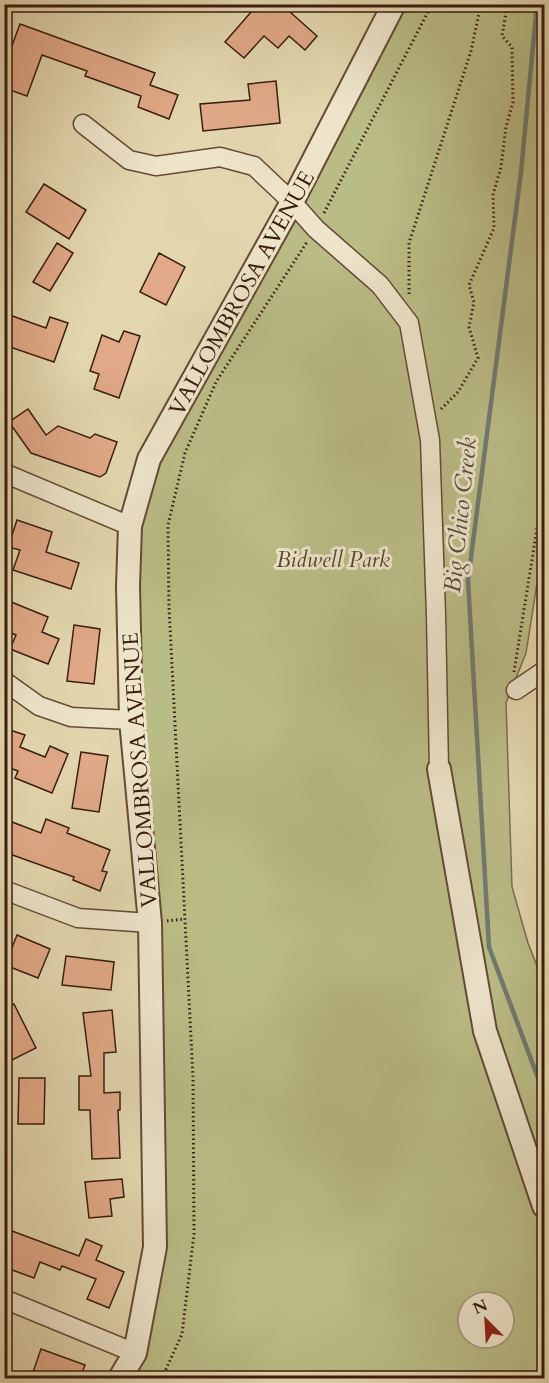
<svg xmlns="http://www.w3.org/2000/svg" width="549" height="1383" font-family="Cardo,serif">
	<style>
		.green { fill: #babc86; stroke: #7a6c4a; stroke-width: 1.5; fill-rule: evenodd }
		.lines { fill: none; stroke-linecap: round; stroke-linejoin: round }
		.stream { stroke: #717a70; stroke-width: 4.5 }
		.building { fill: #e1a987; stroke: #391d0e; stroke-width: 1.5 }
		.minor-casing { stroke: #644b36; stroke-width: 21 }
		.tertiary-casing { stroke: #644b36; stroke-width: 26 }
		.path { stroke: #391d0e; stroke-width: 3; stroke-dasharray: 1.5 3; stroke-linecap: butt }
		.minor { stroke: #ede4ca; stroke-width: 18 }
		.tertiary { stroke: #ede4ca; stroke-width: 22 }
		.labels { text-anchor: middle; stroke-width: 6; stroke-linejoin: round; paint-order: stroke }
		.street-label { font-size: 22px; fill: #391d0e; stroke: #ede4ca }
		.park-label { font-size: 22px; font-style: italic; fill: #59452c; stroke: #ede4ca }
		.water-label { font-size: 24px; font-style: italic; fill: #554c3f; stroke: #ede4ca }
	</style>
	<rect width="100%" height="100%" fill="#e3d6ae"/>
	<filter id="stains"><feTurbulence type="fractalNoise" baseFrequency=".00333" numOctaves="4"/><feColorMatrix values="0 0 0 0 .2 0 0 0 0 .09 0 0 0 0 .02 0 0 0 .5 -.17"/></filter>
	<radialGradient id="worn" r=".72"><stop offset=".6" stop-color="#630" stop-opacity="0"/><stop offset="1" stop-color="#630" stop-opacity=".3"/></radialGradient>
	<path class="green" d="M394,5H544V539L526,653L506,703L512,887L528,943L544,984V1378H121L155,1247L128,586L149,459ZM468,1302H504V1338H468Z"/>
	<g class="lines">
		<polyline class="stream" points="537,4 521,172 468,580 489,947 544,1094"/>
	</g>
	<g class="building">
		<polygon points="258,4 281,4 317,36 305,50 289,36 278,48 264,36 244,58 225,42"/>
		<polygon points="20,24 155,73 150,85 178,95 169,119 138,107 141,96 85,76 87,71 42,55 27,96 4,88 4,67"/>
		<polygon points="276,81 280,123 203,131 200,104 250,100 248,84"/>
		<polygon points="44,184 86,210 69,239 26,212"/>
		<polygon points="57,243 73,253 50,291 33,282"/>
		<polygon points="159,253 185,267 166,305 140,292"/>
		<polygon points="4,313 46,328 50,317 68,323 54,362 4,345"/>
		<polygon points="124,331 140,336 119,398 94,389 99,374 90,371 102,335 119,342"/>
		<polygon points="28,409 46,435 58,426 90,438 95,434 117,442 106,473 100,477 31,453 9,422"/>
		<polygon points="17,520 52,532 46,552 79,563 71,589 13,570 20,550 8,547"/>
		<polygon points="4,599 48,617 42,632 59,639 48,664 10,649 16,635 4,630"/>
		<polygon points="74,625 100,629 94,684 67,681"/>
		<polygon points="4,728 25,735 20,747 45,757 50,746 68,754 52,793 15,778 18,771 4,766"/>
		<polygon points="81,752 108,756 99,812 72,808"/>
		<polygon points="4,819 41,833 46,819 69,828 67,833 110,850 102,871 107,872 100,891 73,880 74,877 4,852"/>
		<polygon points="17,935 50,949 38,978 5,965"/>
		<polygon points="66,956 114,962 111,990 62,985"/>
		<polygon points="14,1004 36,1048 10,1061 4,1049 4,1008"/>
		<polygon points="112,1010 116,1052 104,1053 104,1093 120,1092 120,1110 118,1110 120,1158 92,1159 90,1110 79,1110 79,1076 91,1076 83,1013"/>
		<polygon points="19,1078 45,1078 44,1124 18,1124"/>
		<polygon points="122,1179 124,1197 110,1199 112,1216 89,1218 85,1182"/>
		<polygon points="4,1228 79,1256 86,1239 102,1246 96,1260 124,1272 109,1308 87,1299 96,1279 62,1266 60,1270 40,1262 34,1278 4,1267"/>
		<polygon points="41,1349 85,1365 80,1378 41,1378 32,1375"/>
	</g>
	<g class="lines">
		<defs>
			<g id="minor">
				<polyline points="83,124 129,160 156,166 220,157 254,166 292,202 316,229 380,285 409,323 430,440 436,615 439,769"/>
				<polyline points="4,473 130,526"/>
				<polyline points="4,681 39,706 71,717 131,720"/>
				<polyline points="516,690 544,671"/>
				<polyline points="4,890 78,918 150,923"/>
				<polyline points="4,1299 135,1353"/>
			</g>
			<g id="tertiary">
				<polyline points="439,769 485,1031 544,1206"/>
				<polyline points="120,1378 135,1353 155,1247 150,923 131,720 128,586 130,526 149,459 292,202 394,4"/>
			</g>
		</defs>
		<use href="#minor" class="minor-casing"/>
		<use href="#tertiary" class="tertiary-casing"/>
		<g class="path">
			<polyline points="324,213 432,4"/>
			<polyline points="409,294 409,243 471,51 481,4"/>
			<polyline points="441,409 458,392 478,358 469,327 474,302 469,285 494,228 493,195 501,167 506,127 513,102 512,47 502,36 507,7 505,4"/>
			<polyline points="514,672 544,485"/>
			<polyline points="167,921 184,919"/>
			<polyline points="162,1378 182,1334 194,1234 193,1077 169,607 168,525 185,453 216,382 307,242"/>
		</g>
		<use href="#minor" class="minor"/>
		<use href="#tertiary" class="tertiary"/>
	</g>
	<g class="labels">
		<g class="street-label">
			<text transform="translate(241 293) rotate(-61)" y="8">VALLOMBROSA AVENUE</text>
			<text transform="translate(139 770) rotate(-94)" y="8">VALLOMBROSA AVENUE</text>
		</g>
		<g class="park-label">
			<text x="333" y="567">Bidwell Park</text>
		</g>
		<g class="water-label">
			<text transform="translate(460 515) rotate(-84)" y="8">Big Chico Creek</text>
		</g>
	</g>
	<rect width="549" height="1383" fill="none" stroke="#e3d6ae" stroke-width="24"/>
	<rect x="6" y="6" width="537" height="1371" fill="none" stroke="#391d0e" stroke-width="3"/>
	<rect x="12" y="12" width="525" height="1359" fill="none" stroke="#391d0e" stroke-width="1.5"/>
	<g transform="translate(486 1320) rotate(336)"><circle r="28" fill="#ede4ca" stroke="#a5947f" stroke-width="1.5"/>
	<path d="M0-4.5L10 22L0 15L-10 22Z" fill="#8f2418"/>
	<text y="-9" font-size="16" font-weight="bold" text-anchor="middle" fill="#391d0e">N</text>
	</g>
	<rect width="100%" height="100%" filter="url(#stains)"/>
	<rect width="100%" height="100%" fill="url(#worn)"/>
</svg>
